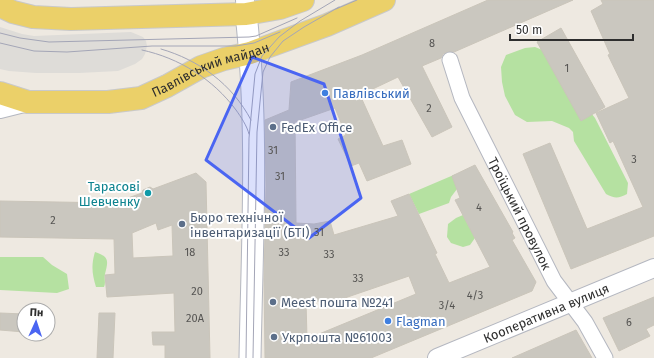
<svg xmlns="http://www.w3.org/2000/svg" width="654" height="358" font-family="'Fira Sans',sans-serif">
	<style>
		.green { fill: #b5e1a1 }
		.plaza { fill: #dedcd8 }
		.building { fill: #cac7bf; stroke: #cac5ba; fill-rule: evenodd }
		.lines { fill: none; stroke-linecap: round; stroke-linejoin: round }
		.minor-casing { stroke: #b4b7c0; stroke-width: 17 }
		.tertiary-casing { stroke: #b4b7c0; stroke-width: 20 }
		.secondary-casing { stroke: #b4b7c0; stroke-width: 23 }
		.primary-casing { stroke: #c9c9c9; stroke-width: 24 }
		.minor { stroke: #fff; stroke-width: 15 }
		.tertiary { stroke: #fff; stroke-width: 18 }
		.secondary { stroke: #fff; stroke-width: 21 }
		.primary { stroke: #ebd069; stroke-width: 22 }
		.tram { stroke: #a4a6b7; stroke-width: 1 }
		.marked { fill: #4a65f2; fill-opacity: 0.2; stroke: #4a65f2; stroke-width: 3; stroke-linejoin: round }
		.shop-dot { fill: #3f7fe0; stroke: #fff; stroke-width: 1.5 }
		.service-dot { fill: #5c6f8a; stroke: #fff; stroke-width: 1.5 }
		.culture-dot { fill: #0f9aa8; stroke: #fff; stroke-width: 1.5 }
		.labels { text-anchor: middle; stroke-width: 4; stroke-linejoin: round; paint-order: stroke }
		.number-label { font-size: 11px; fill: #555452 }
		.street-label { font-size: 13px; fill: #2e2e2e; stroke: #fff }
		.shop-label { font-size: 13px; fill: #366cbe; stroke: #fff; text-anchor: start }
		.service-label { font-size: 13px; fill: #4e5e75; stroke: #fff; text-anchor: start }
		.culture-label { font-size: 13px; fill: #0d838f; stroke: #fff; text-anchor: end }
	</style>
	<rect width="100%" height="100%" fill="#eee9e1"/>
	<g class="green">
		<path d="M535,47L545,51L575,93L595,118L628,183L627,194C618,199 614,198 606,194L574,141L573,132L569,128L552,121L527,122L515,115L505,96L502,82L501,67L506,55L525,48Z"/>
		<polygon points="456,174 454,177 457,189 451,197 449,203 419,214 409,194"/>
		<polygon points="463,215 475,238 470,245 463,247 451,243 447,237 448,224 456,218"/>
		<path d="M95,252C110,257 108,261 105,274C104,279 106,283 104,287H96C92,274 91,265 95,252Z"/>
		<polygon points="0,257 43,257 52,265 67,274 69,289 57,293 0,290"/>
	</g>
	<polygon class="plaza" points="0,27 22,34 34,36 131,32 143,37 146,41 147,46 145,54 142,59 135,64 118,71 79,73 36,73 9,71 0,69"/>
	<g class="building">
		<path d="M488,0H573L454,52H447L443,54L441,58L422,66L452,127L432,137L398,77L360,95L383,146L402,140L411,164L367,181L359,163L351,166L338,139L346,135L335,108L295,122L296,223L314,224L330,221L334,235L398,216L391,201L409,194L437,253L435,254L449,283L490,267L455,200L460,198L452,176L475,165L513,232L512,233L515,238L512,240L536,282L532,291L371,358H265L264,280L266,186L265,120L289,110L291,82L362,55ZM409,276L416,294L307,339L306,301H332L333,302Z"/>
		<polygon points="601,0 654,0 654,236 571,269 523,154 550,143 587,229 643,207 613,141 610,143 596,113 629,98 608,55 610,54 591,11 603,4"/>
		<polygon points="561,28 605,107 581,121 537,42"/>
		<path d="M196,173L206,182L210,358H165V345H153L152,332H175L174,293L107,297L105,275L115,274L114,239L0,237V201L114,203L142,193L143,190L150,187L153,189ZM156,223L158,230L172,225L173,256L133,258L132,233Z"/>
		<polygon points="654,297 654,325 646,329 650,336 619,351 603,318"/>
		<polygon points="0,313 24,314 24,332 0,330"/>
		<polygon points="99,313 115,313 113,358 97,358"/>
		<polygon points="576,330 592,358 512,358"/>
	</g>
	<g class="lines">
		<defs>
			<g id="minor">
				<path id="s1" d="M450,60L462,98L554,281L585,322L605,358"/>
			</g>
			<g id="tertiary">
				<polyline points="245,0 246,14"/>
				<polyline points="0,109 28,102"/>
				<path id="s2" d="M437,358L654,268"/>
			</g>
			<path id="secondary" d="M246,14C259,128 252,244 250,358"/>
			<g id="primary">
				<polyline points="0,6 13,12 33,17 71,19 246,14 280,8 303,0"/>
				<path id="s3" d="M0,93L28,102H108L141,98L167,86L201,67L224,59L250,53L327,25L384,0"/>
			</g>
		</defs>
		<use href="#minor" class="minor-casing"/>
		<use href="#tertiary" class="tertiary-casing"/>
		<use href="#secondary" class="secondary-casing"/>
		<use href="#primary" class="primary-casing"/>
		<use href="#minor" class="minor"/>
		<use href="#tertiary" class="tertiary"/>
		<use href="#secondary" class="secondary"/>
		<use href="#primary" class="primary"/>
		<g class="tram">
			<polyline points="336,9 357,0"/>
			<polyline points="0,33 20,38 49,42 249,37 256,36 297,18"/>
			<polyline points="0,43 34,51 67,52 152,46 236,46 254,43 280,32"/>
			<path d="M161,49C199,60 232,84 251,120"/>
			<path d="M142,50C179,58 213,79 236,110C241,117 247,126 249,134"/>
			<polyline points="246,358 249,138 255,74 262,56 279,37 300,21 335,0"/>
			<polyline points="253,358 257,132 263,72 270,57 283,41 304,27 339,7"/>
		</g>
	</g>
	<path class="marked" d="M252,57L324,84L361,198L309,238L206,160Z"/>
	<g class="shop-dot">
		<circle cx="325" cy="93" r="4"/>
		<circle cx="388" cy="321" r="4"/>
	</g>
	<g class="service-dot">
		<circle cx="273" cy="127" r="4"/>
		<circle cx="182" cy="224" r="4"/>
		<circle cx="273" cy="302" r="4"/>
		<circle cx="274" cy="337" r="4"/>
	</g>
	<circle class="culture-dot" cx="148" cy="193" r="4"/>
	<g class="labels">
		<g class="number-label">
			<text x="432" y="47">8</text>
			<text x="567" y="72">1</text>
			<text x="429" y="112">2</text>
			<text x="273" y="154">31</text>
			<text x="634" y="163">3</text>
			<text x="280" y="180">31</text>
			<text x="479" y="211">4</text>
			<text x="53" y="224">2</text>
			<text x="319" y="236">31</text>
			<text x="190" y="256">18</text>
			<text x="284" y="256">33</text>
			<text x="329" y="258">33</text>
			<text x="358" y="282">33</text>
			<text x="197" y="295">20</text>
			<text x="475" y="299">4/3</text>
			<text x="447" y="309">3/4</text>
			<text x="195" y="322">20А</text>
			<text x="629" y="326">6</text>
		</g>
		<g class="street-label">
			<text dy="5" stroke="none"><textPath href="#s3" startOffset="218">Павлівський майдан</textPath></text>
			<text dy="5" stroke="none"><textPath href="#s1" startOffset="169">Троїцький провулок</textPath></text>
			<text dy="5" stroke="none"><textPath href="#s2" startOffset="118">Кооперативна вулиця</textPath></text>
		</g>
		<g class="shop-label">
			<text x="333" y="98">Павлівський</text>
			<text x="396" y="326">Flagman</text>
		</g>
		<g class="service-label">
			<text x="281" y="132">FedEx Office</text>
			<text x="190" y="222">Бюро технічної<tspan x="190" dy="15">інвентаризації (БТІ)</tspan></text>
			<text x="281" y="307">Meest пошта №241</text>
			<text x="282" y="342">Укрпошта №61003</text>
		</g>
		<g class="culture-label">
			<text x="140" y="191">Тарасові<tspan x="140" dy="15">Шевченку</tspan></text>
		</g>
	</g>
	<g transform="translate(36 322) rotate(3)"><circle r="19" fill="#ffffff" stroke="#ababab"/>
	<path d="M0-3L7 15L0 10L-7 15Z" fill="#4a65f2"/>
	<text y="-6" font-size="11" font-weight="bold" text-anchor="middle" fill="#2e2e2e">Пн</text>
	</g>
	<path d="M510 34v6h123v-6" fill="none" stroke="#2e2e2e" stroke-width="2"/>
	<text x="516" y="34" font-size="12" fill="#2e2e2e" stroke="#ffffff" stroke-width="3" paint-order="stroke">50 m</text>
</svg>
